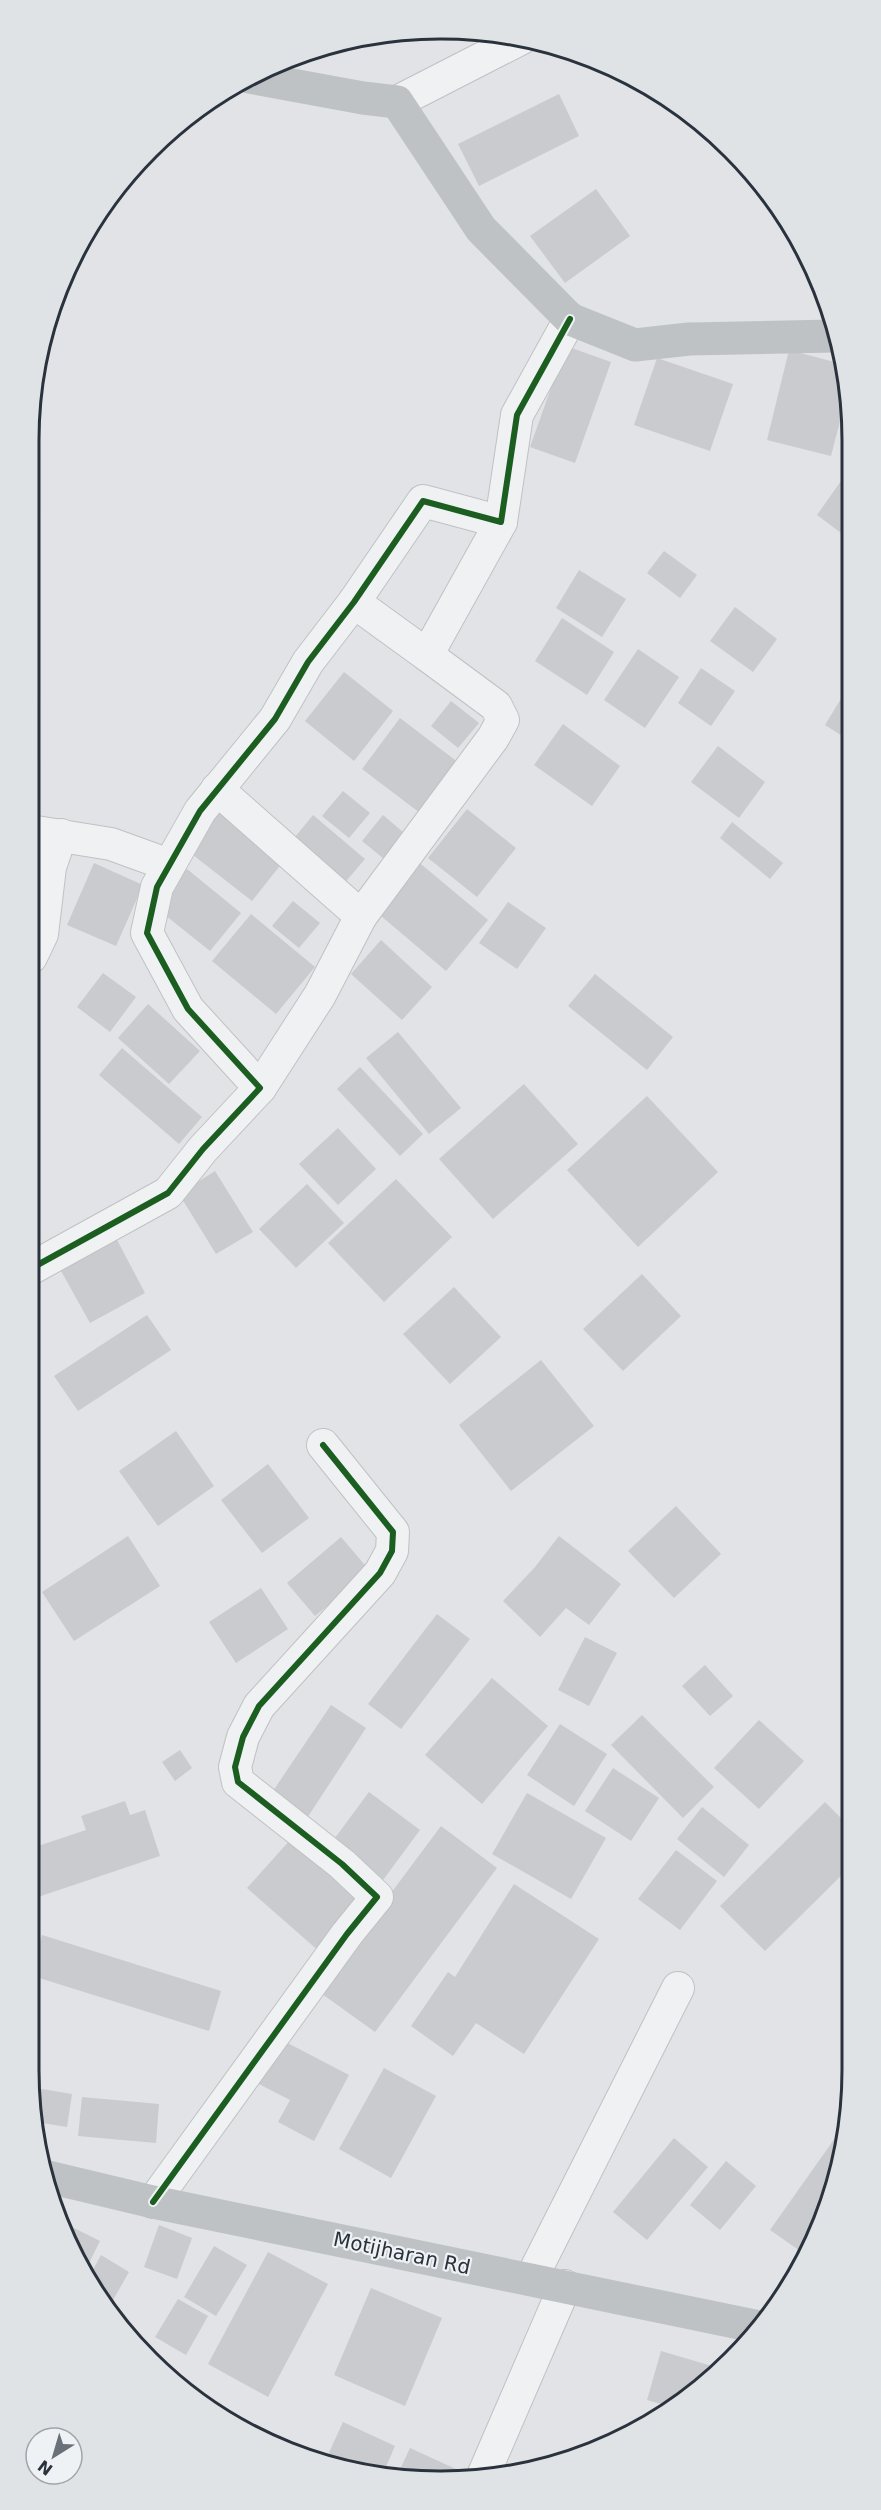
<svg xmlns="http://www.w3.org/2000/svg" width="881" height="2510" font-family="'DejaVu Sans',sans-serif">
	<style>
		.building { fill: #c9cbce }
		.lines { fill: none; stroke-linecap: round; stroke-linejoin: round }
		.street-casing { stroke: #c0c1c4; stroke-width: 34 }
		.street { stroke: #f0f1f3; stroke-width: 32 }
		.secondary { stroke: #bfc2c5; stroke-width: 33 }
		.cycleway-casing { stroke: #eff2f5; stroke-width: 10 }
		.cycleway { stroke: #1b5e20; stroke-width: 6 }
		.labels { text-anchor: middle; stroke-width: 4.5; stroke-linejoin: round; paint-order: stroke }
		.street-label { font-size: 20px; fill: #2a323d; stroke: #eff2f5 }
		.rim { fill: none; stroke: #2a323d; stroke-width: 3 }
	</style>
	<rect width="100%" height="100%" fill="#e1e3e6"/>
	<g class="building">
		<polygon points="559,94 579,136 479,186 458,144"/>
		<polygon points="596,189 630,236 565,283 530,236"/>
		<polygon points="566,346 611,362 575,463 530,447"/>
		<polygon points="789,350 842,364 849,386 831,456 767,440"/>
		<polygon points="657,358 733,384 710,451 634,425"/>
		<polygon points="841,481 849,487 849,539 817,515"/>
		<polygon points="664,551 697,575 680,598 647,573"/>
		<polygon points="579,570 626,599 602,637 556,608"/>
		<polygon points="735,607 777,639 753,672 710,641"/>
		<polygon points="562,618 614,652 587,695 535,661"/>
		<polygon points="638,649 679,677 645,728 604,700"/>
		<polygon points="701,668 735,691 711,726 678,703"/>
		<polygon points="344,672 393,711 354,761 305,721"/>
		<polygon points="842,697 850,702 850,741 825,725"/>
		<polygon points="451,701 479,723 458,748 431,726"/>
		<polygon points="400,718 459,763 420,813 362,769"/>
		<polygon points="563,724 620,766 592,806 534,765"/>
		<polygon points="718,746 765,782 739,818 691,782"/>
		<polygon points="343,791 370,813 349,838 322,816"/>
		<polygon points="218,804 286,858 252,901 184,848"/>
		<polygon points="467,809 516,848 477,897 428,858"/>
		<polygon points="313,815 365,859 342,886 291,842"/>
		<polygon points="383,815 410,838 389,863 362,841"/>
		<polygon points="732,822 783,863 770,879 720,838"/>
		<polygon points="416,860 488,920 446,971 374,910"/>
		<polygon points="94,863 143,885 116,946 67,925"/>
		<polygon points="187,869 241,913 210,951 155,907"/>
		<polygon points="293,901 320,923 299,948 272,926"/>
		<polygon points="508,902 546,928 517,969 479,943"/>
		<polygon points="251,914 315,967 276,1014 212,961"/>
		<polygon points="381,940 432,987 402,1020 351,974"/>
		<polygon points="103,973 136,997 110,1032 77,1007"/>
		<polygon points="595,974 673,1037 647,1070 568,1006"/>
		<polygon points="148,1004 200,1051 169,1084 118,1038"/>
		<polygon points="398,1032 461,1108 429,1134 366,1058"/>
		<polygon points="122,1048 202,1117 179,1144 99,1075"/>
		<polygon points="360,1067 423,1134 400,1156 337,1089"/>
		<polygon points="524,1084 578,1144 493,1219 439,1159"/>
		<polygon points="647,1096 718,1172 638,1247 567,1170"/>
		<polygon points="338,1128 376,1169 338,1205 299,1164"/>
		<polygon points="215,1171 253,1232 216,1254 179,1194"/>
		<polygon points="396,1179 452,1237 384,1302 328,1243"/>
		<polygon points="307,1184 344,1223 296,1268 259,1229"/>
		<polygon points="116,1238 145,1293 90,1323 60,1269"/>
		<polygon points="642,1274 681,1316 623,1371 583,1329"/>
		<polygon points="454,1287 501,1337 450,1384 403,1334"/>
		<polygon points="147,1315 171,1350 78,1411 54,1376"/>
		<polygon points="541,1360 594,1426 511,1491 459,1425"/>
		<polygon points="176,1431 214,1486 158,1526 119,1471"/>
		<polygon points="268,1464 309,1518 262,1553 221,1500"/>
		<polygon points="676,1506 721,1554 674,1598 628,1551"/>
		<polygon points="128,1536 160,1586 74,1641 42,1592"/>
		<polygon points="559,1536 621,1584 589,1625 566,1608 540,1637 503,1601 535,1567"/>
		<polygon points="341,1537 370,1571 315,1616 287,1583"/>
		<polygon points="261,1588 288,1629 236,1663 209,1622"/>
		<polygon points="437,1614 470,1639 401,1729 368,1704"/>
		<polygon points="585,1637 617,1653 589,1706 558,1690"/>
		<polygon points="705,1665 733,1696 710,1716 682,1686"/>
		<polygon points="492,1678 548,1726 482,1804 425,1755"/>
		<polygon points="331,1705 366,1728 307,1818 271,1794"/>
		<polygon points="642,1715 714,1787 683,1818 611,1745"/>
		<polygon points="759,1720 804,1761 759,1809 714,1768"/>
		<polygon points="560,1724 607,1754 574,1806 527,1775"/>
		<polygon points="180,1750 192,1768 175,1781 162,1762"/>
		<polygon points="613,1768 659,1798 631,1841 585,1811"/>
		<polygon points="369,1792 420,1830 383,1880 332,1842"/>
		<polygon points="527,1793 606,1838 571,1899 492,1854"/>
		<polygon points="125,1801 130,1815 145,1810 160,1856 35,1898 35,1847 86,1830 81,1816"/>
		<polygon points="825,1802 852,1829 852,1865 765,1951 720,1906"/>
		<polygon points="702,1807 749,1845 724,1877 677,1839"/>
		<polygon points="441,1826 497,1868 375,2032 318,1991"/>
		<polygon points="291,1839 365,1904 321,1953 247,1888"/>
		<polygon points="676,1850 717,1881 680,1930 638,1899"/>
		<polygon points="514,1884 599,1939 524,2054 476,2023 453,2056 411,2026 448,1972 455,1977"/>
		<polygon points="42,1935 221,1991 209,2031 36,1977 35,1957"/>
		<polygon points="278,2038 349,2075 314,2141 278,2122 290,2100 255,2082"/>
		<polygon points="384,2068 436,2096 391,2178 339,2149"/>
		<polygon points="36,2088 72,2094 67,2127 36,2122"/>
		<polygon points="82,2097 159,2104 156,2143 78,2136"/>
		<polygon points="674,2138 708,2167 647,2240 613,2212"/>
		<polygon points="835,2138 843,2144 839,2176 803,2253 770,2230"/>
		<polygon points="726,2161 756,2186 720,2230 690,2205"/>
		<polygon points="159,2225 192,2238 177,2279 144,2267"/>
		<polygon points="74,2228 100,2241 86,2269 68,2240"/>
		<polygon points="214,2246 247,2265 216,2316 184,2297"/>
		<polygon points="268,2252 328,2284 268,2397 208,2364"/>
		<polygon points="101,2255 129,2272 109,2307 90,2275"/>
		<polygon points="371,2288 442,2318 405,2406 334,2375"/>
		<polygon points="178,2299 208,2316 186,2355 155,2337"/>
		<polygon points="661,2351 722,2369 675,2408 647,2400"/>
		<polygon points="343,2422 395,2446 382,2476 326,2459"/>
		<polygon points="410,2448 469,2475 466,2481 396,2478"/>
	</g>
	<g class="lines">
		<defs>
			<g id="street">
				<polyline points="397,102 522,38"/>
				<polyline points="354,602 427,655 501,522"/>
				<polyline points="217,789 361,916 493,738 503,720 496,706 427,655"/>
				<polyline points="30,831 111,844 169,865"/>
				<polyline points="31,957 42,934 50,867 61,835"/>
				<polyline points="260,1088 320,995 361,916"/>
				<polyline points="32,1268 168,1193 203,1149 260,1088 188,1009 147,933 157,887 200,811 275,719 308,662 354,602 423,501 501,522 517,415 570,319"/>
				<polyline points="153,2202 347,1934 377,1897 342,1864 238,1782 235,1767 243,1737 259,1706 380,1573 392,1551 393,1532 323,1445"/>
				<polyline points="531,2279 678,1988"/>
				<polyline points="482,2478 565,2286"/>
			</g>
		</defs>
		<use href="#street" class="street-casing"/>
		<use href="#street" class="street"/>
		<g class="secondary">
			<polyline points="249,77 363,98 397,102 481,229 570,319 635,345 689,339 834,336"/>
			<polyline points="44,2176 153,2202 759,2327"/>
		</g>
		<defs>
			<g id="cycleway">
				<polyline points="32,1268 168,1193 203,1149 260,1088 188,1009 147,933 157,887 200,811 275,719 308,662 354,602 423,501 501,522 517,415 570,319"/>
				<polyline points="153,2202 347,1934 377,1897 342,1864 238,1782 235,1767 243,1737 259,1706 380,1573 392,1551 393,1532 323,1445"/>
			</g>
		</defs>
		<use href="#cycleway" class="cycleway-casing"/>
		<use href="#cycleway" class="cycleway"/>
	</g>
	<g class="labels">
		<g class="street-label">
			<text transform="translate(402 2253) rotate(12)" y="7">Motijharan Rd</text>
		</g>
	</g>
	<path d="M0 0H881V2510H0ZM440 39H441A401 401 0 0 1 842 440V2070A401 401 0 0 1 441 2471H440A401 401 0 0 1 39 2070V440A401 401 0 0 1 440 39Z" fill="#dfe3e6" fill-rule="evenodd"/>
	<path class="rim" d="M440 39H441A401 401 0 0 1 842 440V2070A401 401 0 0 1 441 2471H440A401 401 0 0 1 39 2070V440A401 401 0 0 1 440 39Z"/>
	<g transform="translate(54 2456) rotate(217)"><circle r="28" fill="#eff2f5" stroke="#a0a5ab" stroke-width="1.5"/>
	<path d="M0-4.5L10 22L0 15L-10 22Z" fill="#6a7078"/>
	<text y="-9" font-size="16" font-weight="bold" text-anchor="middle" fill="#2a323d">N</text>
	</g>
</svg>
